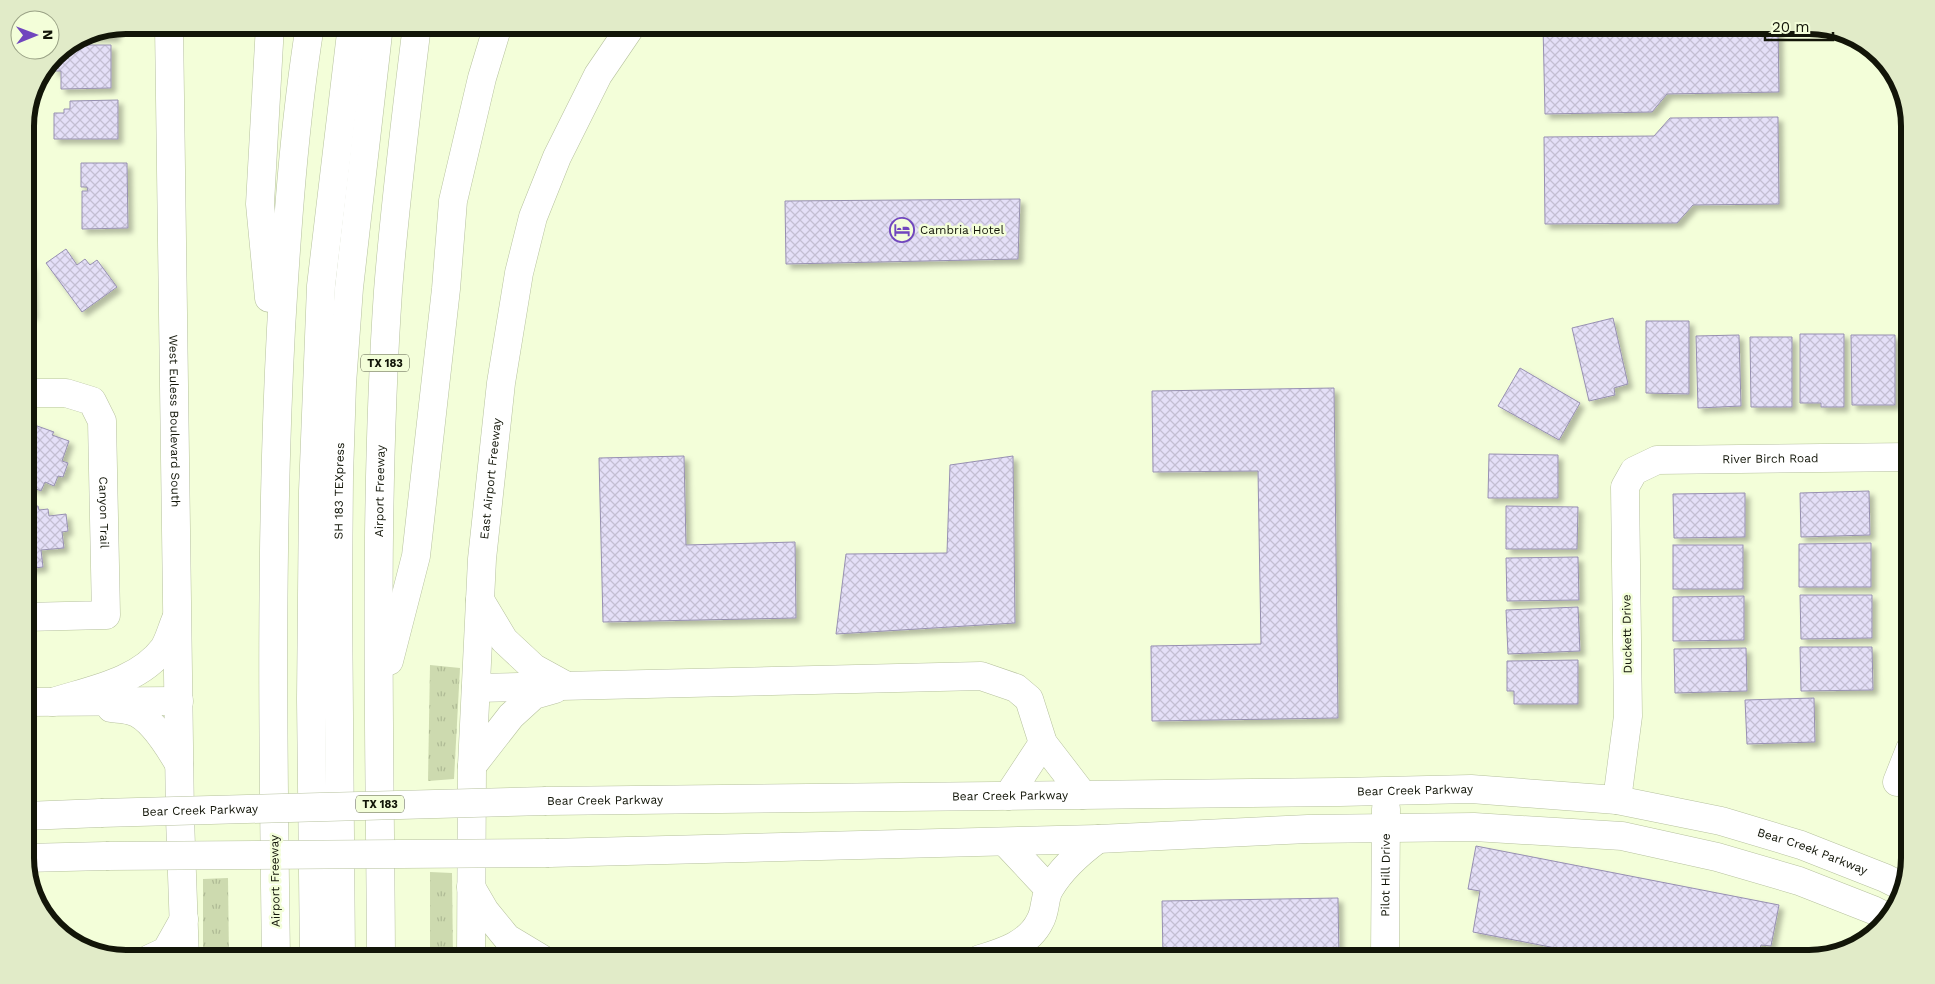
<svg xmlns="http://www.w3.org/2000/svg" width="1935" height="984" font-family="'Work Sans',sans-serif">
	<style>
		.grass { fill: url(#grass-tufts) }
		.building { fill: url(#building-cross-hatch); stroke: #9790b1; filter: url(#shadow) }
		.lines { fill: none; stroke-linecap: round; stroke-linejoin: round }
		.minor-casing { stroke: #b6c19e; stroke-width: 29 }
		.major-casing { stroke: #b6c19e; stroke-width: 29 }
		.highway-casing { stroke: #b6c19e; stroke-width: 29 }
		.minor { stroke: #fff; stroke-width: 28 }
		.major { stroke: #fff; stroke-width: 28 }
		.highway { stroke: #fff; stroke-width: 28 }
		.minor-bridge-casing { stroke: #b6c19e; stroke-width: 29; stroke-linecap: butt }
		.minor-bridge { stroke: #fff; stroke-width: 28 }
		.labels { text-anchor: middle; stroke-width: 5; stroke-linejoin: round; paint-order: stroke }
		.shield { fill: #f3fed9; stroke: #565b47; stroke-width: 1 }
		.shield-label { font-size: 11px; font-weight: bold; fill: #121508 }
		.poi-label { font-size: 12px; fill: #121508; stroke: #f3fed9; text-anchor: start }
		.street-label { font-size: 12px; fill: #121508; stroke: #f3fed9 }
		.rim { fill: none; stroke: #121508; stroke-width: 6 }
	</style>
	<defs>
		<pattern id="grass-tufts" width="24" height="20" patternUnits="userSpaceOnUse" patternTransform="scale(1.25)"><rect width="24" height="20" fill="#cddaaf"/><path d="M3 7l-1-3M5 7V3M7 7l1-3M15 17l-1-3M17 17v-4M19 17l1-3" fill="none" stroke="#afba95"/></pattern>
		<pattern id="building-cross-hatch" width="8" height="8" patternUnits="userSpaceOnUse" patternTransform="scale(1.25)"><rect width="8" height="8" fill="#e4dff8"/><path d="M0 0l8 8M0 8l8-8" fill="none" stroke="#c3bed3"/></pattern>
		<filter id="shadow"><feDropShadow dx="4.5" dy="4.5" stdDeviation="2.5" flood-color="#0004"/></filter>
	</defs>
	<rect width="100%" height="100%" fill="#f3fed9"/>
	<g class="grass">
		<polygon points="430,665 460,668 454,779 428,781"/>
		<polygon points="430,872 452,873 453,959 430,959"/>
		<polygon points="228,878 229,959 203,959 203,879"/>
	</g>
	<g class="building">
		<polygon points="1595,25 1778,25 1779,92 1667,94 1652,112 1545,114 1543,26"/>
		<polygon points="115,27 115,37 80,37 87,33"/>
		<polygon points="68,45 111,45 111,88 61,89 61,71 54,71 54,56"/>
		<polygon points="118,100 118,139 54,139 54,113 64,113 64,109 70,109 70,101"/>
		<polygon points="1778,117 1779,204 1693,205 1677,223 1545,224 1544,137 1654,136 1670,118"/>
		<polygon points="81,163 127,163 128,228 82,229 82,191 88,191 87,187 81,187"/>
		<polygon points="1020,199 1018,259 786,264 785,201"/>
		<polygon points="66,249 77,265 85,259 90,265 97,260 117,287 82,312 46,263"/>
		<polygon points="25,265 31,265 33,315 25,315"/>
		<polygon points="1613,318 1628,384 1614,388 1615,395 1589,401 1572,328"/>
		<polygon points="1646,321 1689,321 1689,394 1646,393"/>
		<rect x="1903" y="333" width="7" height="71"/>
		<polygon points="1800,334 1844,334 1844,407 1821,407 1821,403 1800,403"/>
		<polygon points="1739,335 1741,406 1698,408 1696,336"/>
		<polygon points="1851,335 1895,335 1895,405 1852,405"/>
		<polygon points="1750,337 1792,337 1792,407 1751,407"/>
		<polygon points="1520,368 1580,403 1559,440 1498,406"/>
		<polygon points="1334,388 1338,718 1152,721 1151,646 1261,644 1258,471 1153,472 1152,391"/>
		<polygon points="26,422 54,432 52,435 69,441 62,461 68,463 63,477 58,476 54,486 45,482 41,491 27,485 30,478 25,476"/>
		<polygon points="1489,454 1558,455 1558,498 1488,498"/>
		<polygon points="684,456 686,545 795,542 796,618 603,622 599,458"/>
		<polygon points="1013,456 1015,623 836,634 846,554 947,553 950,465"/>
		<polygon points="1869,491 1870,535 1801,537 1800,493"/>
		<polygon points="1745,493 1745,537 1674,538 1673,494"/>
		<polygon points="38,506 39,510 48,509 49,516 66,514 68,531 62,532 64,548 41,550 43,567 25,569 25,508"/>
		<polygon points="1506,506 1578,507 1577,549 1506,549"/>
		<polygon points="1871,543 1871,587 1799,587 1799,544"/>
		<rect x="1673" y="545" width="70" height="44"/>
		<polygon points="1578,557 1579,600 1507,601 1506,558"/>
		<polygon points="1800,595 1872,595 1872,638 1801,639"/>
		<polygon points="1744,596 1744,640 1673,641 1673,597"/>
		<polygon points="1578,607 1580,651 1508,654 1506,610"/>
		<polygon points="1800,647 1872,647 1873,690 1801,691"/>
		<polygon points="1746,648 1747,691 1675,693 1674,649"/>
		<polygon points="1578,660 1578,704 1514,704 1514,691 1507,691 1507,661"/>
		<polygon points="1814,698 1815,742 1747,744 1745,700"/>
		<polygon points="1476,846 1779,905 1771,946 1761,945 1758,959 1612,959 1473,932 1480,891 1468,889"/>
		<polygon points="1338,898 1339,959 1163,959 1162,901"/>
	</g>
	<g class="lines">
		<defs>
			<g id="minor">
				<path id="s1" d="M25,393H66L92,401L102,421L106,615L25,617"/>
				<polyline points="1897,782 1910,749"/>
				<path id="s2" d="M1617,800L1628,716L1625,487L1634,471L1657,460L1910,457"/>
				<path id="s3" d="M546,801L1340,792L1471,789L1617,800L1721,821L1801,845L1885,878L1903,887"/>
				<polyline points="25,816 101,813"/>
				<polyline points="549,853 1098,839 1308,829 1474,827 1622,836 1717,857 1799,881 1873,910 1887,917"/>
				<polyline points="25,858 106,856"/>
				<path id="s4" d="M1385,959L1386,809"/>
			</g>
			<g id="major">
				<path id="s5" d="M169,25L180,818L185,959"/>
				<polyline points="480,600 504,640 534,668 565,685"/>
				<polyline points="476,688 981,676 1016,688 1029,699 1043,743 1083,795"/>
				<polyline points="25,702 179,701"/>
				<path d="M53,702C90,690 139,682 164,648C169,640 172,628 176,619"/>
				<path d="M111,708C117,709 125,709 131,711C151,716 169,747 179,764"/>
				<polyline points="472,766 511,716 534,695 555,689"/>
				<polyline points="1008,796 1043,743"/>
				<polyline points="1005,842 1049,889"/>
				<polyline points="471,887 485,911 507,938 542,959"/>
				<polyline points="149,959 166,951 184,919"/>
				<path id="s6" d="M471,959L472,766L482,559L501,383L519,273L533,217L557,157L598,75L632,25"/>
				<path d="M980,959C1003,952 1029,944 1040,921C1046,911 1044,897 1050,888C1062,868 1079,853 1098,839"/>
			</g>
			<g id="highway">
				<polyline points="269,298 260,204 270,25"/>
				<polyline points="389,661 416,556 446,289 453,201 482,78 498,25"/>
				<path d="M276,959C273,749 270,539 281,329C287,227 294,126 310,25"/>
				<polyline points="314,959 311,699 313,491 321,286 352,25"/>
				<path id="s7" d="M341,959L338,595L339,476L342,384L349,288L379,25"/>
				<path id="s8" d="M381,959C380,737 373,513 388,291C395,202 406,114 417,25"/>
			</g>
		</defs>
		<use href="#minor" class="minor-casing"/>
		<use href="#major" class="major-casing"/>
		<use href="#highway" class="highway-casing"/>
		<use href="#minor" class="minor"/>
		<use href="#major" class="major"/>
		<use href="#highway" class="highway"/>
		<defs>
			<g id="minor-bridge">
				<path id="s9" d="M101,813L546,801"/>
				<polyline points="106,856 549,853"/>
			</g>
		</defs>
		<use href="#minor-bridge" class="minor-bridge-casing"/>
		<use href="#minor-bridge" class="minor-bridge"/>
	</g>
	<defs>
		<symbol id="hotel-ring" viewBox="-11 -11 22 22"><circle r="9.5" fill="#f3fed9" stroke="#7046be" stroke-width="1.5"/><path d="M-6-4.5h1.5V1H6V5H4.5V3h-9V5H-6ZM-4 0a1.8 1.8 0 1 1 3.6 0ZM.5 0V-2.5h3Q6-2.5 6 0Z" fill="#7046be"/></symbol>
	</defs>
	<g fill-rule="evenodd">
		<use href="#hotel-ring" x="888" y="216" width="28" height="28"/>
	</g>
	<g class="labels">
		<g class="shield">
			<rect x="361" y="354.5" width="48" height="17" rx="4"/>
			<rect x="356" y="795.5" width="48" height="17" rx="4"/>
		</g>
		<g class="shield-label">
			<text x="385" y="367">TX 183</text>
			<text x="380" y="808">TX 183</text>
		</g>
		<g class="poi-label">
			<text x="920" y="234">Cambria Hotel</text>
		</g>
		<g class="street-label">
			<text dy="4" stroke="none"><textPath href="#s5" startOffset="396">West Euless Boulevard South</textPath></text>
			<text dy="4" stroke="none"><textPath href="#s2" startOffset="471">River Birch Road</textPath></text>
			<text dy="4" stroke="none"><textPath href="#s6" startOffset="481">East Airport Freeway</textPath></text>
			<text dy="4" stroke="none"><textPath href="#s7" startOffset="468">SH 183 TEXpress</textPath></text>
			<text dy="4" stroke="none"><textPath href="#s8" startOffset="468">Airport Freeway</textPath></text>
			<text dy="4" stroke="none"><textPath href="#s1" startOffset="182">Canyon Trail</textPath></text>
			<text transform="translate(1627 634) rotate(-91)" y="4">Duckett Drive</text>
			<text dy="4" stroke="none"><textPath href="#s3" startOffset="869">Bear Creek Parkway</textPath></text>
			<text dy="4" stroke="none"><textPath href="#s3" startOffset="464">Bear Creek Parkway</textPath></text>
			<text dy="4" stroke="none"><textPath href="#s3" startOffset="59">Bear Creek Parkway</textPath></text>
			<text dy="4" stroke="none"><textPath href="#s9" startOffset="99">Bear Creek Parkway</textPath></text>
			<text dy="4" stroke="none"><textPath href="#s3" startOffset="1274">Bear Creek Parkway</textPath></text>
			<text dy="4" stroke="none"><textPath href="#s4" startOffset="84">Pilot Hill Drive</textPath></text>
			<text transform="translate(275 881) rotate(-91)" y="4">Airport Freeway</text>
		</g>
	</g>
	<path d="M0 0H1935V984H0ZM126 34H1809A92 92 0 0 1 1901 126V858A92 92 0 0 1 1809 950H126A92 92 0 0 1 34 858V126A92 92 0 0 1 126 34Z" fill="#e1ebc8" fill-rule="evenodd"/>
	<path class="rim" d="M126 34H1809A92 92 0 0 1 1901 126V858A92 92 0 0 1 1809 950H126A92 92 0 0 1 34 858V126A92 92 0 0 1 126 34Z"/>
	<g transform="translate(35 35) rotate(89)"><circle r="24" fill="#f3fed9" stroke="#99a185"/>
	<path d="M0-4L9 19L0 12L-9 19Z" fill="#7046be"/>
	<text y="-8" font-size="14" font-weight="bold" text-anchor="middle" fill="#121508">N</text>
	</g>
	<path d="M1765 32v8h68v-8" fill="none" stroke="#121508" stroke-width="2.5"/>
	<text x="1772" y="32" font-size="15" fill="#121508" stroke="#f3fed9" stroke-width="4" paint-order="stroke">20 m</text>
</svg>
